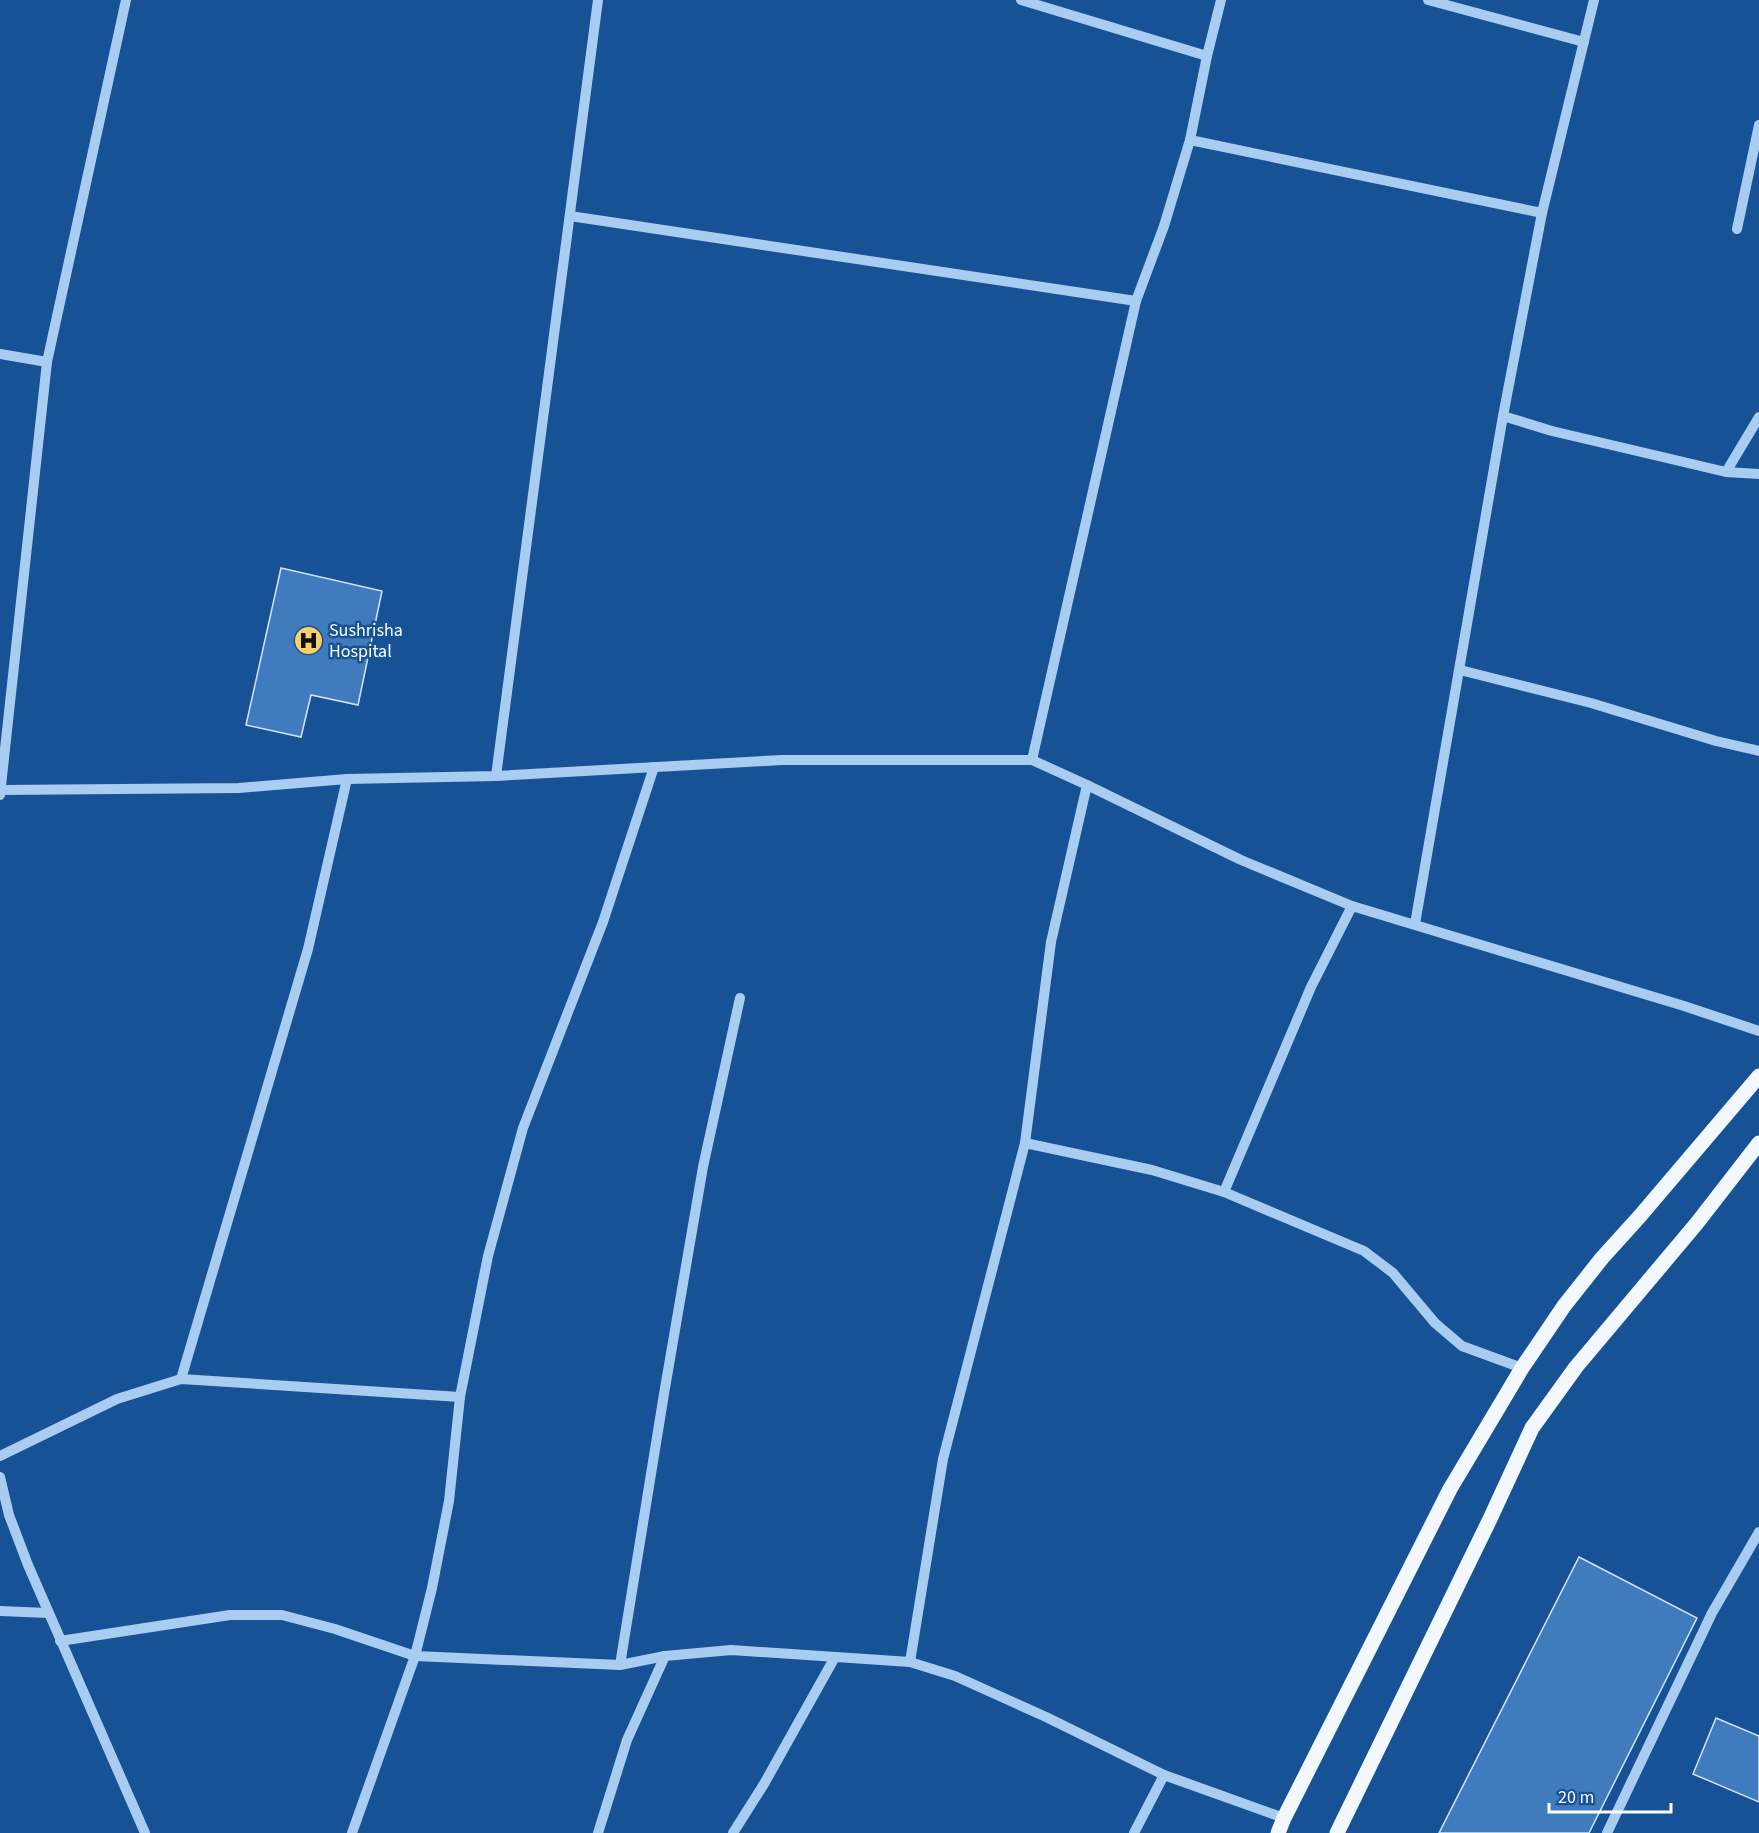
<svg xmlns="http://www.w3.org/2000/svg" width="1759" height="1833" font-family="'Source Sans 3',sans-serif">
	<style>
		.building { fill: #407cbd; stroke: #d0e5fc; stroke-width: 1.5 }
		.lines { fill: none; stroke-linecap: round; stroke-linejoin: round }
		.minor { stroke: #a9ccf1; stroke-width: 10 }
		.major { stroke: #f3f8ff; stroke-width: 15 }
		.labels { text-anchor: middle; stroke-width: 5; stroke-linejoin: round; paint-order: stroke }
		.poi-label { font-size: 18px; fill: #fff; stroke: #175296; text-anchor: start }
	</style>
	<rect width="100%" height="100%" fill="#175296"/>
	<g class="building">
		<polygon points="281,568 382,591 358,705 311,695 301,737 246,725"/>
		<polygon points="1579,1557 1697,1618 1589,1833 1439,1833"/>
		<polygon points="1716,1718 1759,1736 1759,1802 1693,1774"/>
	</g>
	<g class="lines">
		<g class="minor">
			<polyline points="1021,0 1207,56"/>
			<polyline points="1428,0 1584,42"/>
			<polyline points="1190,140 1542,213"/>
			<polyline points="570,216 1136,301"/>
			<polyline points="1737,229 1759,125"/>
			<polyline points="0,354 47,362"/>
			<polyline points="1503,416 1552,431 1726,472 1759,474"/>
			<polyline points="1726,472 1759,417"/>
			<polyline points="1460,670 1591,703 1716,741 1759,751"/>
			<polyline points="1032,760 1136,301 1164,226 1190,140 1207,56 1221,0"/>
			<polyline points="496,776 598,0"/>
			<polyline points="1,790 239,788 347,779 496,776 782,760 1032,760 1087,785 1241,860 1352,906 1684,1006 1759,1031"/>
			<polyline points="0,795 47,362 126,0"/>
			<polyline points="1415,924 1503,416 1542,213 1594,0"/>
			<polyline points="1025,1143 1152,1170 1224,1192 1364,1251 1393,1273 1435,1323 1462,1346 1522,1368"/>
			<polyline points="1224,1192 1311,987 1352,906"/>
			<polyline points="181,1379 308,949 347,779"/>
			<polyline points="0,1456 117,1399 181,1379 460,1397"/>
			<polyline points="0,1477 9,1515 28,1565 145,1833"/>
			<polyline points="0,1611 48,1613"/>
			<polyline points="60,1641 230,1615 282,1615 335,1629 415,1656 620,1665 665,1656 731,1650 910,1662 955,1676 1046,1717 1164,1775 1284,1818"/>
			<polyline points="910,1662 943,1459 1025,1143 1051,942 1087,785"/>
			<polyline points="620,1665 664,1394 703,1167 740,998"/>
			<polyline points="352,1833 415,1656 432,1588 449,1501 460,1397 488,1256 523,1128 603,922 654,767"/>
			<polyline points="598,1833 627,1740 665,1656"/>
			<polyline points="733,1833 764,1784 835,1657"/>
			<polyline points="1134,1833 1164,1775"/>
			<polyline points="1607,1833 1712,1613 1759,1532"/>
		</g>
		<g class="major">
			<polyline points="1278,1833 1284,1818 1450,1489 1522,1368 1564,1306 1602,1258 1640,1216 1759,1076"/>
			<polyline points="1337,1833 1490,1519 1532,1428 1576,1367 1697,1223 1759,1143"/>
		</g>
	</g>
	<defs>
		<symbol id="hospital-disc" viewBox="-11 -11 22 22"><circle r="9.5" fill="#ffcf69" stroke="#175296"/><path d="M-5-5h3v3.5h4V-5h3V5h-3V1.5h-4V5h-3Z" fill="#111"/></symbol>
	</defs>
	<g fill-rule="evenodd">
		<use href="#hospital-disc" x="292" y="624" width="33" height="33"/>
	</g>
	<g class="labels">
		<g class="poi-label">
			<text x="329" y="636">Sushrisha<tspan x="329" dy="21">Hospital</tspan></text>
		</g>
	</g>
	<path d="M1549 1803v9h122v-9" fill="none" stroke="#ffffff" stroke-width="3"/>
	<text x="1558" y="1803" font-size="18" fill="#ffffff" stroke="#175296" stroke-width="4.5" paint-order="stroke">20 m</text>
</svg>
